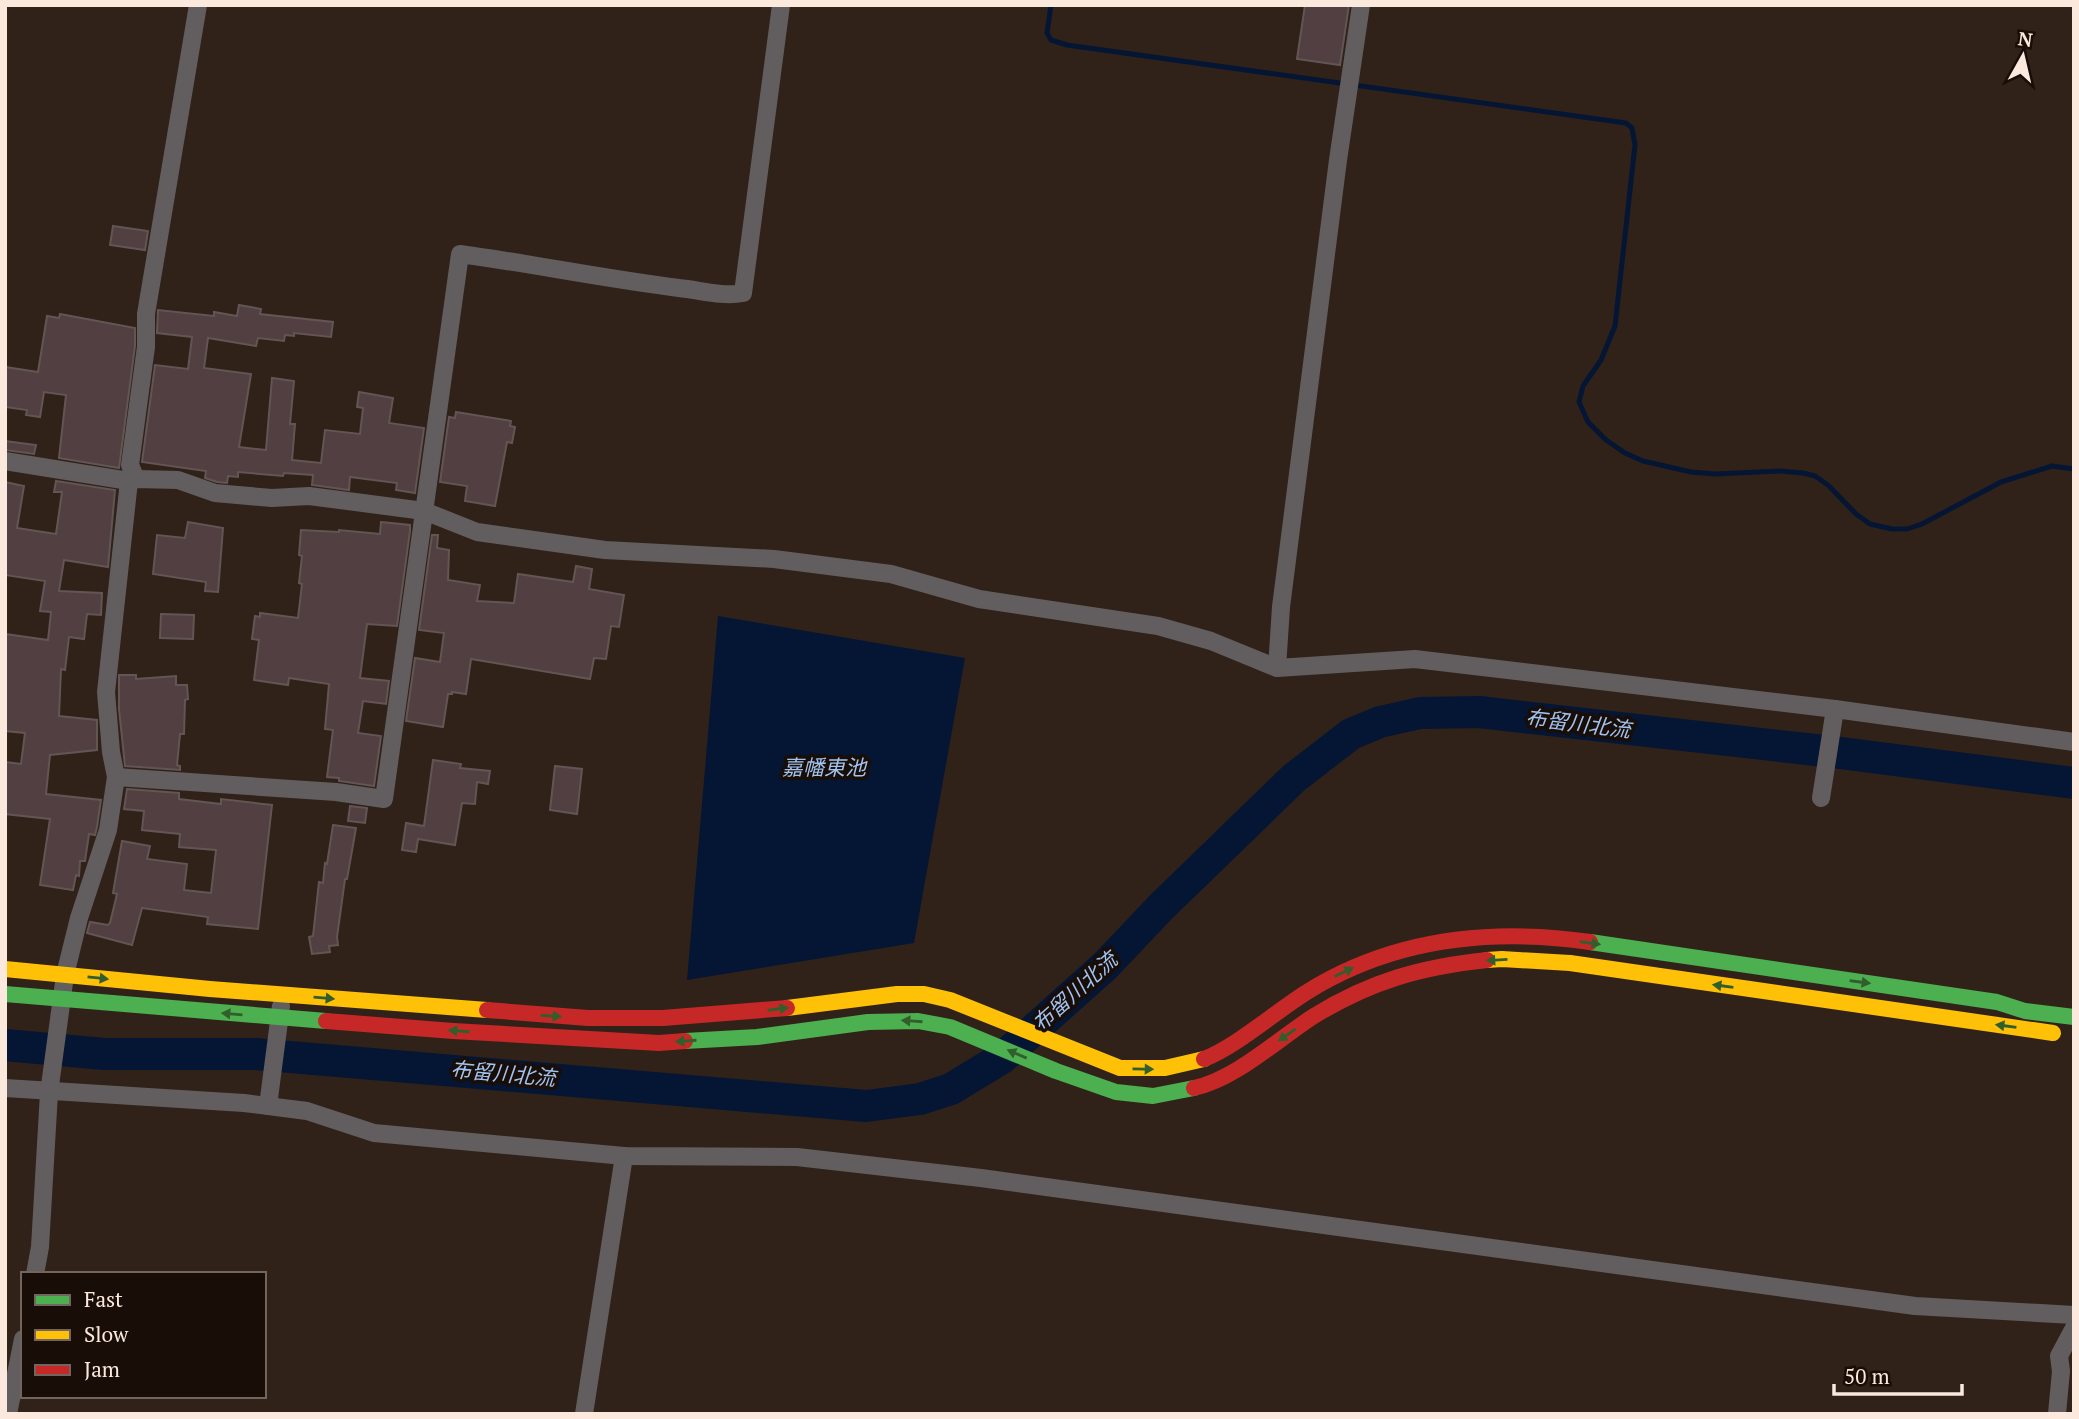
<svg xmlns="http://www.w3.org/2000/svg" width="2079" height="1419" font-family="'PT Serif','Noto Sans JP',serif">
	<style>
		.water { fill: #041634 }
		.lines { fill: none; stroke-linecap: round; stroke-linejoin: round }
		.stream { stroke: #041634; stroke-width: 5 }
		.river { stroke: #041634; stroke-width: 32 }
		.building { fill: #523f41; stroke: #625554; stroke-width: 2 }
		.street { stroke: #625e5f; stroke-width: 18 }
		.fast { stroke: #4caf50; stroke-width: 16 }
		.slow { stroke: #ffc107; stroke-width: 16 }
		.jam { stroke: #c62828; stroke-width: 16 }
		.oneway { fill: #325e2c }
		.labels { text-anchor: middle; stroke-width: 7; stroke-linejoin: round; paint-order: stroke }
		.water-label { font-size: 21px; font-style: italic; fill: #a1c3f0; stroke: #190d07 }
	</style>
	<rect width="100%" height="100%" fill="#302219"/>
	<polygon class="water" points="718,616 965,658 914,943 687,980"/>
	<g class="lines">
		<polyline class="stream" points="1051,5 1047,33 1051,40 1067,45 1626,123 1632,128 1635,145 1615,326 1601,360 1583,386 1579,402 1588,422 1606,440 1625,453 1643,461 1691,472 1715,474 1780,471 1803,473 1815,476 1828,485 1856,514 1870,524 1892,529 1907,529 1922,524 2001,482 2052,466 2074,469"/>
		<polyline class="river" points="5,1045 104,1054 255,1054 866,1106 920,1099 951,1089 1002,1058 1105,966 1161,907 1294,778 1351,734 1380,722 1420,713 1479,712 1833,752 2074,783"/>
	</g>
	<g class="building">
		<polygon points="1305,5 1349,5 1340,65 1297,59"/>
		<polygon points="113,226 148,231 145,250 110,245"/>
		<polygon points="239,305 261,309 260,314 333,322 331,337 294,333 294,336 285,335 284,341 258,338 256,346 208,338 204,368 251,374 239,447 266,450 272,378 294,381 290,424 295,424 292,460 321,463 325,430 360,434 363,408 357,407 359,392 393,398 389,423 424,428 415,493 396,490 397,483 350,477 349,490 312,485 313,475 284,473 283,476 238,472 238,477 228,476 227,483 217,482 205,478 206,471 142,462 155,365 188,369 192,337 157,333 158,310 214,316 214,312 237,316"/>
		<polygon points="60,314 135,328 135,346 119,468 59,458 66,395 44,392 40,417 26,415 27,410 5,407 5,367 38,372 47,316 59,318"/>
		<polygon points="456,412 511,421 510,426 515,427 512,443 507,442 495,506 465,501 467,486 440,482 449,417 455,418"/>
		<polygon points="5,441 36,445 34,454 5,450"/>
		<polygon points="56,481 115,490 108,567 64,560 59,591 102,593 101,615 87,614 84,639 69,637 65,670 61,669 59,716 97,720 97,750 50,755 46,794 101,800 97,827 95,835 89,834 85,861 80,861 79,876 76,875 73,890 40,885 50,819 5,814 5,762 21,764 25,733 5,731 5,634 48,640 51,612 40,611 45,581 5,575 5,482 24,486 17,528 56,534 62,492 54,492"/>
		<polygon points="188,522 223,528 218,592 205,591 206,582 153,574 157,535 185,538"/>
		<polygon points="381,522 410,525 410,531 397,626 367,624 360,678 389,681 386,704 363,701 358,733 381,736 374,786 339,781 339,778 327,777 333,730 325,729 329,684 289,678 288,685 254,680 259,640 252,639 255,616 260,617 260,613 298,618 302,584 299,583 302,556 299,555 301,530 339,532 339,530 380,534"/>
		<polygon points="432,535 438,535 437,548 449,550 448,580 480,585 477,601 514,603 518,574 573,582 576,566 592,569 589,589 624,595 619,627 611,626 606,659 594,658 590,679 471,659 466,694 452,692 452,694 448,694 443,727 406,721 415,658 440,662 444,633 419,630"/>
		<polygon points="161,614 194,615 193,639 160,638"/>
		<polygon points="119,675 136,675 136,679 176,676 176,685 187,685 188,699 185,700 184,734 180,734 177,765 180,766 180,770 125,766 119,709"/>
		<polygon points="433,760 461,764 460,768 490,771 488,784 477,782 475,804 462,803 455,845 418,839 416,852 402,850 406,823 424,826"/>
		<polygon points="555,766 582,769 577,814 550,810"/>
		<polygon points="127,789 179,793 179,799 221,804 221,799 272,805 258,929 207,924 208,917 142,908 132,945 87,933 90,922 108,925 110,923 117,894 113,893 122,841 150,846 147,859 187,864 184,890 211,893 216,850 179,847 180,834 142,830 144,811 124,809"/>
		<polygon points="350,806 367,808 365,823 348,821"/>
		<polygon points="333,825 356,828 347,879 345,879 337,937 338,945 329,946 330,952 312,954 309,937 313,936 319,882 323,883 325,863 327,864"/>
	</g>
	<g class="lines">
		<g class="street">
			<polyline points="5,461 129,481 136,479 178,480 215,493 272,498 309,496 424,511 477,532 605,550 774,559 891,574 979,599 1158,626 1211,641 1277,668 1415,659 1835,709 2074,742"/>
			<polyline points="136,479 130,465 146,347 146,314 198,5"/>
			<polyline points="1277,668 1281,607 1338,160 1361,5"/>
			<path d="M116,777L336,792L384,799L460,254C533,264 606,279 679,288C700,290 722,297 743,293L781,5"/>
			<polyline points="1821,798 1835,709"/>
			<polyline points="5,1088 244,1103 307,1111 374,1133 624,1156 797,1157 981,1178 1915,1306 2074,1315"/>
			<polyline points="268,1106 281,1006"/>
			<polyline points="35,1274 40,1247 49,1093 65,975 79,918 108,830 116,777 111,752 106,692 129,481"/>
			<polyline points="8,1414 23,1339"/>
			<polyline points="584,1414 624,1156"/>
			<polyline points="2057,1414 2061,1371 2059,1356 2074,1328"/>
		</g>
		<g class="fast">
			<polyline points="1590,942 1997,1002 2025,1011 2074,1017"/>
			<polyline points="5,994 326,1021"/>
			<polyline points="685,1041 757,1037 868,1022 918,1021 950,1027 1056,1071 1116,1092 1153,1096 1194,1088"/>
		</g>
		<g class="slow">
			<polyline points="1487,960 1502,959 1570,963 2053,1033"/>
			<polyline points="5,969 210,989 487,1010"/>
			<polyline points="787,1008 897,994 924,994 950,1000 1120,1068 1165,1068 1204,1059"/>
		</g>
		<g class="jam">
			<polyline points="487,1010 588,1018 663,1018 787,1008"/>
			<polyline points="326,1021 453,1031 659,1043 685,1041"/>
			<path d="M1204,1059C1237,1046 1275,1012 1307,992C1392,939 1491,928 1590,942"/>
			<path d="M1194,1088C1236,1079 1278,1039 1314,1016C1371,981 1421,967 1487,960"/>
		</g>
	</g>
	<defs><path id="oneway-solid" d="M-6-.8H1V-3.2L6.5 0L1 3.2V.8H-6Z" transform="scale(1.75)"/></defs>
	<g class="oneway">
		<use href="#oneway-solid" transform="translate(1590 943) rotate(8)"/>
		<use href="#oneway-solid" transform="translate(1497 960) rotate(177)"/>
		<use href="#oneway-solid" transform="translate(1344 972) rotate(-26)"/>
		<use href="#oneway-solid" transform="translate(98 978) rotate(6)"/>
		<use href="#oneway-solid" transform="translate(1860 982) rotate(8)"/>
		<use href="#oneway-solid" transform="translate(1723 986) rotate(-172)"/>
		<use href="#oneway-solid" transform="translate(324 998) rotate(5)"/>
		<use href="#oneway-solid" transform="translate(778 1009) rotate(-8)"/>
		<use href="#oneway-solid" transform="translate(232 1014) rotate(-175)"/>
		<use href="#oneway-solid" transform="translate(551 1016) rotate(4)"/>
		<use href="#oneway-solid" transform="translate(912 1021) rotate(-176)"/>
		<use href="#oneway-solid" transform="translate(2006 1026) rotate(-172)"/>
		<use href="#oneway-solid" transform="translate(459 1031) rotate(-176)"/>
		<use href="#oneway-solid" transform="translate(1287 1035) rotate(145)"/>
		<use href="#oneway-solid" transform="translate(686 1041) rotate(176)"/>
		<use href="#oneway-solid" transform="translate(1017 1054) rotate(-157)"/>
		<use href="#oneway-solid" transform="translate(1143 1069) rotate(1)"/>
	</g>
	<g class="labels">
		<g class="water-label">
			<text transform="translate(1578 724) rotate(7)" y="7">布留川北流</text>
			<text x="824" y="775">嘉幡東池</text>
			<text transform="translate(1075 992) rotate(-42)" y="7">布留川北流</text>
			<text transform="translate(503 1074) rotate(5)" y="7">布留川北流</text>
		</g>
	</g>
	<rect width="2079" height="1419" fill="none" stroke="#fbe9de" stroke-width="14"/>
	<rect x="21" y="1272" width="245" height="126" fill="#190d07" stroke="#73655d" stroke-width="2"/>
	<rect x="35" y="1295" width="35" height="10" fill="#4caf50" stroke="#73655d" stroke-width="2"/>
	<text x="84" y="1307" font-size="21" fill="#fbe9de">Fast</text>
	<rect x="35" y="1330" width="35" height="10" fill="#ffc107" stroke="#73655d" stroke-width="2"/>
	<text x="84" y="1342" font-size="21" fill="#fbe9de">Slow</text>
	<rect x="35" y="1365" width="35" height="10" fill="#c62828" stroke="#73655d" stroke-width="2"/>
	<text x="84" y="1377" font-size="21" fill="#fbe9de">Jam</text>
	<g transform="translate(2023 56) rotate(8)" stroke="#190d07" stroke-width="5" paint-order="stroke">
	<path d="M0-5L12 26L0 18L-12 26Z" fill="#fbe9de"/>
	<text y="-10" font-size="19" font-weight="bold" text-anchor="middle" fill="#fbe9de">N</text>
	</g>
	<path d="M1834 1384v10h128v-10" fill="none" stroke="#fbe9de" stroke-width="3.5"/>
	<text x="1844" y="1384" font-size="21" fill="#fbe9de" stroke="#190d07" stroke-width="5" paint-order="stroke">50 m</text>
</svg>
